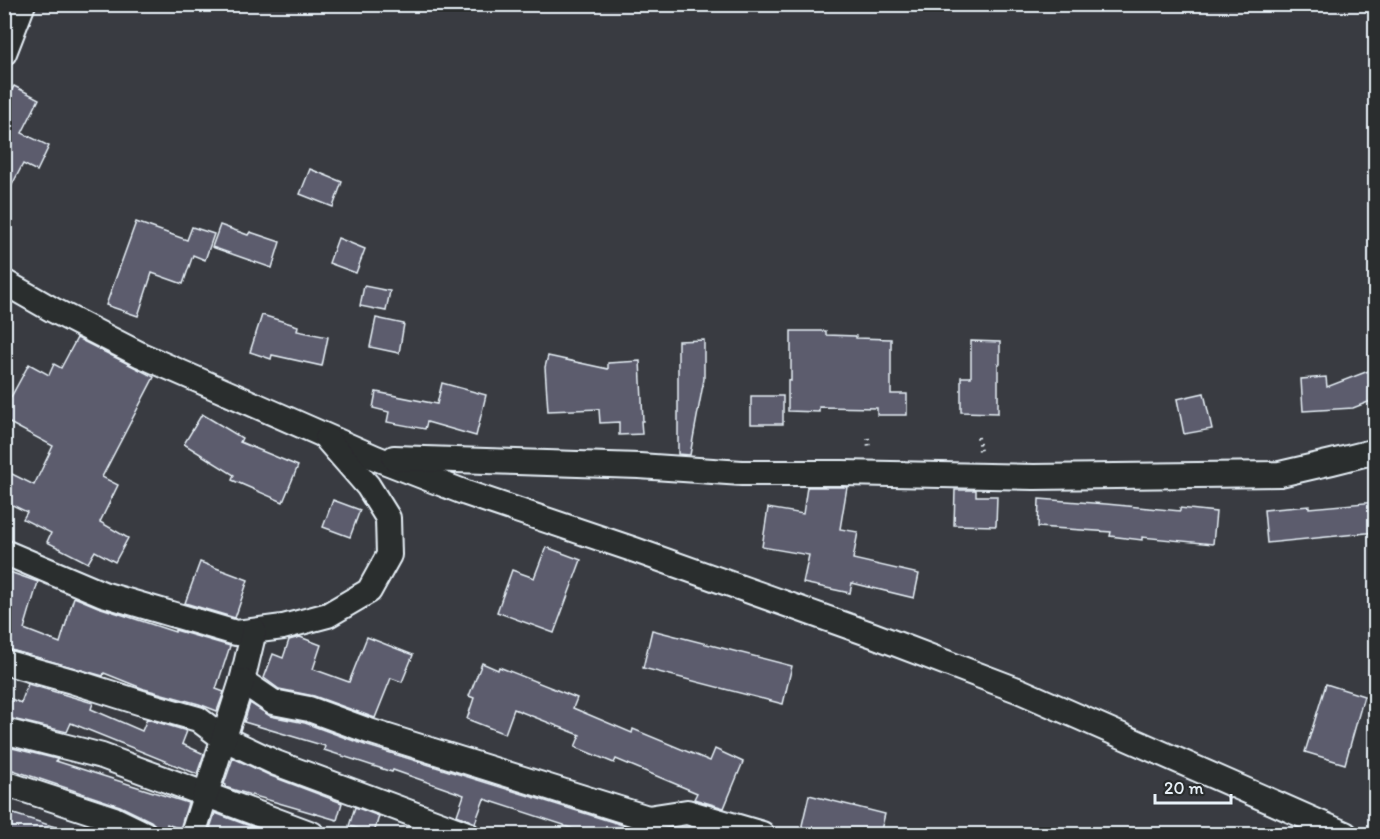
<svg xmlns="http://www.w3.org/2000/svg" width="1380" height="839" font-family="Itim,sans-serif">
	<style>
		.building { fill: #5b5b6d; stroke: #e8f1f8; stroke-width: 1.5 }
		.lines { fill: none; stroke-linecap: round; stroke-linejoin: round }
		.minor-casing { stroke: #e8f1f8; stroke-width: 28 }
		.path { stroke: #e8f1f8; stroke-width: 4; stroke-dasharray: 1.5 4.5; stroke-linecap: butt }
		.minor { stroke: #2a2d2e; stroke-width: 24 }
	</style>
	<rect width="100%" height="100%" fill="#393b41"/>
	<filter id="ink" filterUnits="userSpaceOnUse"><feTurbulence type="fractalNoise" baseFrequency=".0167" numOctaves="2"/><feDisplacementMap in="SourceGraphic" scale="12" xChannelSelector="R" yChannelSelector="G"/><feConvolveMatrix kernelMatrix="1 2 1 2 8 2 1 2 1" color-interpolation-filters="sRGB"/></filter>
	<g filter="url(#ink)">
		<g class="building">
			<polygon points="14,86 39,99 22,133 49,146 37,171 23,164 4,200 4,105"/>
			<polygon points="310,169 342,182 333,207 300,194"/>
			<polygon points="136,222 187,240 192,227 214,234 205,260 193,255 183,284 152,273 138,316 106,305"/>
			<polygon points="220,225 248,235 250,232 280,242 272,268 212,247"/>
			<polygon points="338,238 365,249 356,273 329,263"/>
			<polygon points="364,286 390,291 386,311 360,306"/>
			<polygon points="262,315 298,326 297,331 328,337 322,366 272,355 271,359 250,352"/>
			<polygon points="376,318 404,324 399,353 370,347"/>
			<polygon points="791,331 826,331 826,335 856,336 856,338 891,339 891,394 907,394 907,415 877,415 877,408 819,407 819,412 788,411 788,380 791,381"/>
			<polygon points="77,338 154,377 102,477 118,485 100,522 128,538 115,562 95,551 88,563 47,542 51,533 23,519 27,512 4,501 4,470 34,485 53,446 4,420 4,410 29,364 49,375 54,364 61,368"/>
			<polygon points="704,340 704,379 690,455 678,454 678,341"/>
			<polygon points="971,341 1000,342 1000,364 998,364 998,413 961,412 961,377 971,377"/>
			<polygon points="548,356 608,369 608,363 640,361 643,421 641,421 642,434 619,435 619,422 600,423 599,409 548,411 545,367"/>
			<polygon points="1371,370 1376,383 1376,399 1353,408 1303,411 1301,379 1326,377 1327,387"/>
			<polygon points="442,383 486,395 476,436 427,422 425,429 387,422 389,412 373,408 376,392 437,404"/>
			<polygon points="1204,393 1212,429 1184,434 1177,399"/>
			<rect x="751" y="396" width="32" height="28"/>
			<polygon points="202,414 242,438 240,442 298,466 283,502 232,480 234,475 184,444"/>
			<polygon points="807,487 847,487 840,529 858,532 853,559 919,574 914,598 852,583 850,593 803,583 809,555 762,547 768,508 803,514"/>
			<polygon points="955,490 976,490 976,496 997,496 996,526 954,525"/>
			<polygon points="1039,499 1106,504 1180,511 1180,508 1216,512 1213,544 1142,537 1142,540 1110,536 1111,532 1038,527"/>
			<polygon points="333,500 360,510 350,537 323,527"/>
			<polygon points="1376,502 1376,532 1267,543 1264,510 1309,506 1309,508"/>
			<polygon points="546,547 581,560 554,633 497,612 512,570 534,578"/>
			<polygon points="200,562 248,580 235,618 185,603"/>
			<polygon points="4,570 38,582 24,629 60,643 74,597 98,607 123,615 175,632 175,630 230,646 216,689 224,692 217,711 199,704 144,689 104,673 103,676 4,648"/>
			<polygon points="652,630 792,666 783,704 643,668"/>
			<polygon points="300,637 321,645 313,669 349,682 367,637 413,655 402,682 391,678 375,718 314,696 279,689 264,678 273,654 283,658 289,640"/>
			<polygon points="482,663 498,670 499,667 577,698 573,708 632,733 633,729 710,761 715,749 743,762 724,808 694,799 697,793 616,759 614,763 575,747 580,735 514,709 505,734 467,719 474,698 469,696"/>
			<polygon points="28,684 93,703 91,709 142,731 147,719 187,731 182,744 204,754 197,774 71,723 67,732 4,717 4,696 21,703"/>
			<polygon points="1326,684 1364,696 1345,764 1305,752"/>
			<polygon points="250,703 270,716 305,723 365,745 645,832 644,834 588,834 564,826 564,825 484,799 475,823 457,815 464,795 393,770 392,772 324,750 325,746 244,722"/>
			<polygon points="4,746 57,759 56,761 188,803 180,829 167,824 165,834 159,831 156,826 151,821 120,806 4,767"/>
			<polygon points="233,758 271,776 342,803 337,820 241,792 225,787 226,785 224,784"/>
			<polygon points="809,795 885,814 880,834 800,834"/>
			<polygon points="355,807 379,816 374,833 349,826"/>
			<polygon points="4,811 65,830 64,834 4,834"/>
			<polygon points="215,813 271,834 272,834 208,834"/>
		</g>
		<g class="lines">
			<defs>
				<g id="minor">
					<polyline points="4,53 23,4"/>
					<polyline points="4,282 53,310 141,355 376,458 466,493 635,550 873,635 1020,691 1345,834"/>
					<polyline points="394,458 639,466 742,473 843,473 1034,477 1280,474 1332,462 1376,451"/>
					<polyline points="4,552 103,594 236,633 283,627 328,615 369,591 389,555 388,518 368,486 327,439"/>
					<polyline points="254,631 242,681 273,702 309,709 369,731 648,818 687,812 762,834"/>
					<polyline points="4,662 72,681 145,704 198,719 223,738 276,763 467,834"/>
					<polyline points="4,731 102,756 312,834"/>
					<polyline points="4,783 114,819 145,834"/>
					<polyline points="193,834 242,681"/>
				</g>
			</defs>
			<use href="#minor" class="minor-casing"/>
			<g class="path">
				<polyline points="978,437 980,451"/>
				<polyline points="868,438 869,449"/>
			</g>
			<use href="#minor" class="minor"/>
		</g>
	</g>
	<rect width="1380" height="839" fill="none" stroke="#2a2d2e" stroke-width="24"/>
	<rect x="12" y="12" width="1356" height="815" fill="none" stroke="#e8f1f8" stroke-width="2" filter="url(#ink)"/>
	<path d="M1155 794v9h76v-9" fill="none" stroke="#e8f1f8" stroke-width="3"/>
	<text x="1164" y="794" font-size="18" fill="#e8f1f8" stroke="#2a2d2e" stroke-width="4.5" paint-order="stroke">20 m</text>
</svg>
